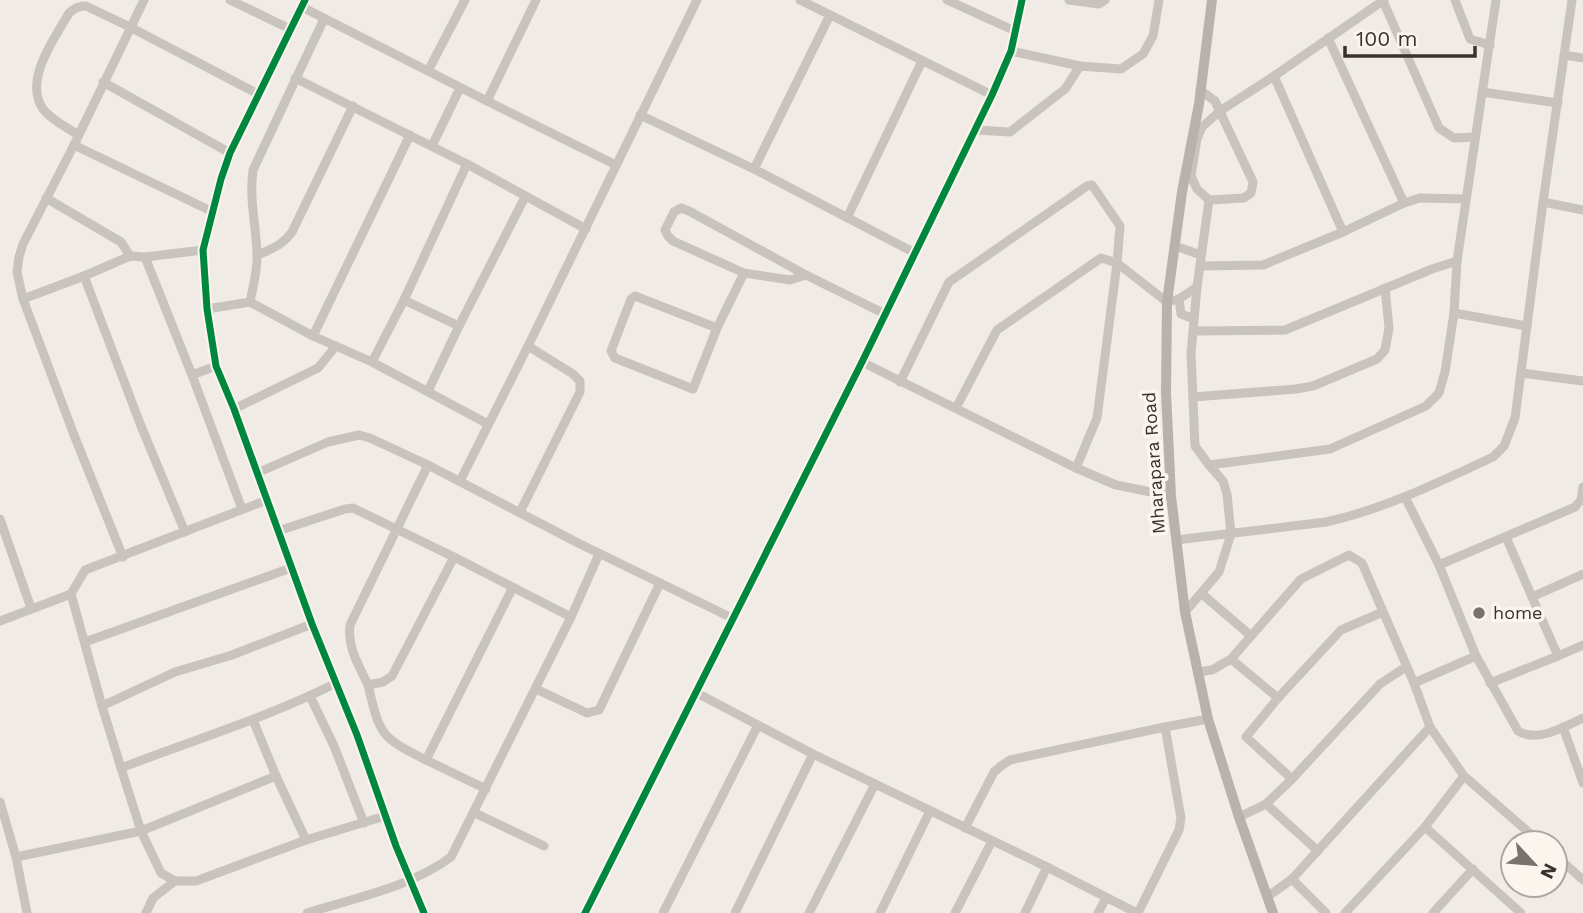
<svg xmlns="http://www.w3.org/2000/svg" width="1583" height="913" font-family="'Work Sans',sans-serif">
	<style>
		.lines { fill: none; stroke-linecap: round; stroke-linejoin: round }
		.minor { stroke: #c9c3be; stroke-width: 9 }
		.major { stroke: #b8b1ad; stroke-width: 10 }
		.cycleway-casing { stroke: #fbf5ee; stroke-width: 11 }
		.cycleway { stroke: #00873e; stroke-width: 7 }
		.poi-dot { fill: #7a716c; stroke: #fbf5ee; stroke-width: 2.5 }
		.labels { text-anchor: middle; stroke-width: 7; stroke-linejoin: round; paint-order: stroke }
		.street-label { font-size: 18px; fill: #3b302b; stroke: #fbf5ee }
		.poi-label { font-size: 18px; fill: #3b302b; stroke: #fbf5ee; text-anchor: start }
	</style>
	<rect width="100%" height="100%" fill="#f0ebe5"/>
	<g class="lines">
		<g class="minor">
			<polyline points="230,0 290,29"/>
			<polyline points="305,0 230,153 221,179 203,250 207,309 216,366 234,409 312,624 357,735 396,846 424,913"/>
			<polyline points="800,0 992,95"/>
			<polyline points="947,0 1015,31"/>
			<polyline points="1069,0 1099,4 1105,0"/>
			<polyline points="1455,0 1470,39 1490,45"/>
			<polyline points="1383,1 1439,128 1454,138 1475,137"/>
			<polyline points="302,7 487,101 616,165"/>
			<polyline points="1328,38 1404,203"/>
			<polyline points="1011,51 1080,66 1121,69 1143,54 1153,36 1159,0"/>
			<polyline points="1564,55 1583,58"/>
			<polyline points="428,71 465,0"/>
			<polyline points="1274,76 1343,232"/>
			<polyline points="295,78 467,164 586,229"/>
			<polyline points="103,82 230,153"/>
			<polyline points="1200,90 1215,101 1253,182 1251,193 1244,198 1209,200"/>
			<polyline points="1482,92 1558,103"/>
			<polyline points="487,101 536,0"/>
			<polyline points="640,115 754,169 915,253"/>
			<polyline points="976,130 1010,132 1065,89 1080,66"/>
			<path d="M78,135C67,127 51,120 43,109C23,80 55,38 69,13C74,8 79,6 86,6L130,27L258,94"/>
			<polyline points="74,145 213,212"/>
			<polyline points="432,146 460,88"/>
			<polyline points="754,169 830,15"/>
			<polyline points="46,198 121,242 130,256"/>
			<polyline points="1543,202 1583,210"/>
			<polyline points="847,218 922,61"/>
			<polyline points="1175,246 1201,255"/>
			<path d="M258,255C271,249 283,245 292,232L353,106"/>
			<polyline points="145,257 192,375 216,366"/>
			<polyline points="1200,266 1263,265 1343,232 1404,203 1420,198 1466,199"/>
			<polyline points="806,275 689,211 681,208 674,212 665,230 668,236 673,241 744,273 790,280 806,275 885,314"/>
			<polyline points="84,276 141,426 185,532"/>
			<polyline points="23,299 84,276 130,256 145,257 203,250"/>
			<polyline points="1179,299 1181,314 1194,319"/>
			<polyline points="404,300 459,326"/>
			<path d="M250,302C253,286 258,270 257,253C256,225 249,198 253,170L324,19"/>
			<polyline points="207,309 250,302 313,336 372,362 488,424"/>
			<polyline points="1454,313 1527,326"/>
			<polyline points="717,328 635,296 631,299 611,351 615,358 693,389 717,328 744,273"/>
			<polyline points="1193,331 1285,330 1432,269 1457,261"/>
			<polyline points="313,336 410,135"/>
			<polyline points="372,362 404,300 467,164"/>
			<polyline points="862,362 1076,468 1116,485 1171,496"/>
			<polyline points="1521,373 1583,381"/>
			<polyline points="192,375 242,509"/>
			<polyline points="900,382 949,282 1087,186 1092,185 1120,226 1117,263 1097,418 1076,468"/>
			<polyline points="428,391 459,326 525,197"/>
			<polyline points="1193,397 1296,389 1313,386 1377,359 1385,350 1389,328 1385,288"/>
			<polyline points="956,408 997,330 1101,258 1117,263 1167,302 1179,299 1197,287"/>
			<polyline points="234,409 318,368 336,346"/>
			<path d="M428,465L350,625C347,648 359,665 368,685L383,682L392,676L454,557"/>
			<polyline points="1209,465 1330,449 1426,406 1439,393 1445,372 1454,313 1457,261 1496,0"/>
			<polyline points="257,473 328,442 359,435 370,438 428,465 580,544 732,618"/>
			<polyline points="460,481 528,346 697,0"/>
			<path d="M1405,497L1439,565L1476,656L1518,731C1537,743 1564,727 1583,718"/>
			<polyline points="267,500 85,570 71,594 102,706 121,768 141,831 161,873 175,881 196,881 306,840 385,816"/>
			<polyline points="520,512 580,392 580,381 573,374 528,346"/>
			<polyline points="0,519 31,608"/>
			<polyline points="278,531 345,509 353,508 454,557 571,617"/>
			<polyline points="1506,537 1532,597"/>
			<path d="M1176,540L1326,522C1385,509 1439,482 1493,457L1504,446L1515,418L1543,202L1572,0"/>
			<polyline points="123,557 74,435 23,299 17,272 19,257 23,244 74,145 144,0"/>
			<polyline points="1439,565 1575,507 1581,500 1583,487"/>
			<polyline points="1202,594 1250,635"/>
			<polyline points="1185,612 1219,572 1231,534 1227,494 1223,481 1209,465 1195,446 1191,354 1197,287 1209,200 1197,189 1191,176 1197,139 1202,127 1220,111 1274,76 1384,0"/>
			<polyline points="0,621 71,594"/>
			<polyline points="85,642 291,568"/>
			<polyline points="1558,656 1583,645"/>
			<polyline points="1231,659 1278,698"/>
			<polyline points="1198,672 1212,670 1231,659 1301,579 1349,555 1362,563 1414,683 1430,727 1464,776 1541,843"/>
			<polyline points="1414,683 1476,656"/>
			<polyline points="1490,683 1558,656 1532,597 1583,574"/>
			<path d="M368,685C380,735 380,737 426,760"/>
			<polyline points="536,689 587,713 599,710 660,583"/>
			<polyline points="695,692 813,754 1047,867 1137,913"/>
			<polyline points="310,696 334,746 364,823"/>
			<polyline points="102,706 175,672 232,655 312,624"/>
			<polyline points="253,720 276,776 306,840"/>
			<polyline points="1563,727 1583,783"/>
			<path d="M121,768C193,740 267,718 336,683"/>
			<polyline points="1292,779 1246,737 1278,698 1341,630 1383,612"/>
			<polyline points="486,789 426,760 513,587"/>
			<polyline points="0,802 16,857"/>
			<polyline points="1266,804 1318,851"/>
			<polyline points="475,813 544,846"/>
			<polyline points="1239,817 1266,804 1292,779 1380,684 1406,667"/>
			<polyline points="1425,827 1464,776"/>
			<polyline points="965,828 994,772 1001,766 1010,760 1165,727 1208,719"/>
			<polyline points="1555,855 1583,880"/>
			<polyline points="1292,879 1326,913"/>
			<polyline points="1267,897 1292,879 1430,727"/>
			<polyline points="27,913 16,857 141,831 276,776"/>
			<polyline points="146,913 153,898 175,881"/>
			<path d="M307,913C355,898 411,887 451,857L571,617L599,554"/>
			<polyline points="585,913 862,362 992,95 1011,51 1022,0"/>
			<polyline points="663,913 758,725"/>
			<polyline points="735,913 813,754"/>
			<polyline points="809,913 875,784"/>
			<polyline points="880,913 930,811"/>
			<polyline points="955,913 992,841"/>
			<polyline points="1025,913 1047,867"/>
			<polyline points="1098,913 1106,898"/>
			<polyline points="1138,913 1179,830 1181,818 1165,727"/>
			<polyline points="1345,913 1425,827 1521,913"/>
			<polyline points="1433,913 1473,869"/>
		</g>
		<polyline class="major" points="1212,0 1199,104 1182,192 1167,302 1166,393 1171,496 1185,612 1208,719 1239,817 1273,913"/>
		<defs>
			<g id="cycleway">
				<polyline points="305,0 230,153 221,179 203,250 207,309 216,366 234,409 312,624 357,735 396,846 424,913"/>
				<polyline points="585,913 862,362 992,95 1011,51 1022,0"/>
			</g>
		</defs>
		<use href="#cycleway" class="cycleway-casing"/>
		<use href="#cycleway" class="cycleway"/>
	</g>
	<circle class="poi-dot" cx="1479" cy="613" r="7"/>
	<g class="labels">
		<g class="street-label">
			<text transform="translate(1154 463) rotate(-94)" y="6">Mharapara Road</text>
		</g>
		<g class="poi-label">
			<text x="1493" y="619">home</text>
		</g>
	</g>
	<g transform="translate(1534 864) rotate(116)"><circle r="33" fill="#fbf5ee" stroke="#aea6a0" stroke-width="2"/>
	<path d="M0-5L12 26L0 18L-12 26Z" fill="#7a716c"/>
	<text y="-10" font-size="19" font-weight="bold" text-anchor="middle" fill="#3b302b">N</text>
	</g>
	<path d="M1345 46v10h130v-10" fill="none" stroke="#3b302b" stroke-width="3.5"/>
	<text x="1356" y="46" font-size="21" fill="#3b302b" stroke="#fbf5ee" stroke-width="5" paint-order="stroke">100 m</text>
</svg>
